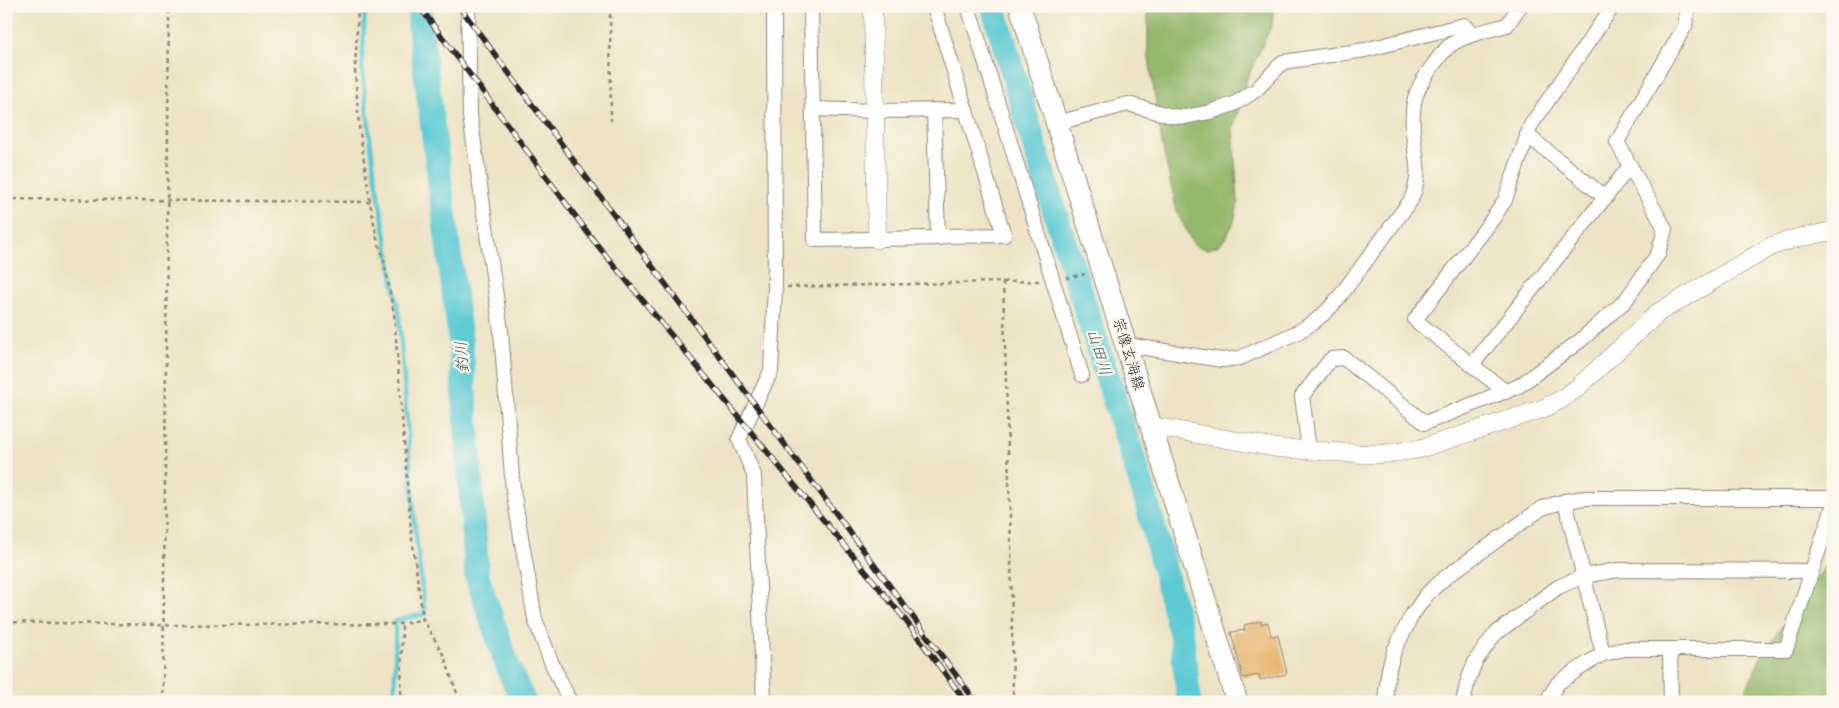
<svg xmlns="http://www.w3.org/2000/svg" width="1839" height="708" font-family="Sriracha,'Klee One',sans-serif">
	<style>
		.forest { fill: #94b86c; stroke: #60724c }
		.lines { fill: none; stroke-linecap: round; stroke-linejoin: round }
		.stream { stroke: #5dcad4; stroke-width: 4.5 }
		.river { stroke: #5dcad4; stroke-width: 25 }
		.building { fill: #e9b774 }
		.minor-casing { stroke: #8c8778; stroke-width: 16 }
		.tertiary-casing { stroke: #8c8778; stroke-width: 19 }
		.primary-casing { stroke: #8c8778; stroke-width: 23 }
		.path { stroke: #8c8778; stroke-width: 2.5; stroke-dasharray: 4 4; stroke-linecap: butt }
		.minor { stroke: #fff; stroke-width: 14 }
		.tertiary { stroke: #fff; stroke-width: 18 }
		.primary { stroke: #fff; stroke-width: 21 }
		.rail-casing { stroke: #2b2b2b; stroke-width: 5.5 }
		.rail { stroke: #fbf7ec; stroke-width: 4; stroke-dasharray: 11; stroke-linecap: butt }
		.labels { text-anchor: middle; stroke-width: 4.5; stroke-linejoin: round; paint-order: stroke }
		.street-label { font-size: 15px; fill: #2b2b2b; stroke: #fbf7ec }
		.water-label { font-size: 16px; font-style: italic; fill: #3a5b5e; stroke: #fbf7ec }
	</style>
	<rect width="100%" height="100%" fill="#fbf7ec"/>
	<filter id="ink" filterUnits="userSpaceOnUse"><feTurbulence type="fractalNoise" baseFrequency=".02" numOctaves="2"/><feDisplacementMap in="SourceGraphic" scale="10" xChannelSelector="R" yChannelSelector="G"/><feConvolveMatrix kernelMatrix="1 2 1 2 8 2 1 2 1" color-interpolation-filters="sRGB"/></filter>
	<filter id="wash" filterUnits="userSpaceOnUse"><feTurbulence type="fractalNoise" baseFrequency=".0096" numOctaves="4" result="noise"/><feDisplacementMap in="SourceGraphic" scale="20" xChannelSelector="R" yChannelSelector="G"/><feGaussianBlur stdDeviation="1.12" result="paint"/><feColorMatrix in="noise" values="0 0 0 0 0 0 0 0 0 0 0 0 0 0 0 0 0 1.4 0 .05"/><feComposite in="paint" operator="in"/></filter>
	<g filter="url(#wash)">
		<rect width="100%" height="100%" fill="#eee3c4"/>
		<g class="forest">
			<polygon points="1148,6 1274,6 1272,24 1247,79 1233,129 1238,203 1234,222 1226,238 1217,246 1209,249 1198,247 1192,242 1177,212 1162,144 1148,52"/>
			<polygon points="1833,555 1833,702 1742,702 1742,698 1763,653"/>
		</g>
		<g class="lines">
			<polyline class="stream" points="365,6 362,69 373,162 399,316 415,527 425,614 395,621 395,702"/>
			<g class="river">
				<polyline points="420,6 420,28 461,346 477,576 509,670 524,702"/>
				<polyline points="993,6 1046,184 1146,499 1182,638 1189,702"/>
			</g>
		</g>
		<g id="blocks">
			<polygon class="building" points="1261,621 1261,624 1268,622 1271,636 1278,635 1287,674 1260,680 1259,675 1243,678 1231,632 1245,630 1244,625"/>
		</g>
	</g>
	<g filter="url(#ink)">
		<use href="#blocks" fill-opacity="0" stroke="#8c8778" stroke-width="1"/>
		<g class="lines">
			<defs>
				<g id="minor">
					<polyline points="468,6 470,116 501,331 513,490 535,619 552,664 570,702"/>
					<polyline points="811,6 815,240 938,238 946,236 1004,235 934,6"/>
					<polyline points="968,6 1082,375"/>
					<polyline points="813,109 875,111 966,110"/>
					<polyline points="934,110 938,238"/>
					<polyline points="1057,123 1128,104 1172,116 1185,117 1210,112 1234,104 1255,91 1283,62 1365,50 1464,25 1474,34"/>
					<polyline points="1527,135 1606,198"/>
					<path d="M1127,345L1222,360L1240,358L1300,331L1314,322L1328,310L1340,296L1411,200C1423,170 1415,161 1413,131C1411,100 1416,88 1434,64C1439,57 1445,48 1452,44C1468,34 1489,30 1507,25L1520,6"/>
					<polyline points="1472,365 1630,166"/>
					<polyline points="1506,392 1415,320 1492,220 1505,200 1531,125 1613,6"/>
					<polyline points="1309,450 1302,396 1331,359 1344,358 1425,423 1519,386 1581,340 1625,301 1658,254 1665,229 1617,142 1685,26 1687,11 1686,6"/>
					<polyline points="1565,501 1603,654"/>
					<polyline points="1670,650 1671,702"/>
					<polyline points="764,702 754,475 739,439 771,371 775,287 774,6"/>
					<polyline points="1387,702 1386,689 1389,669 1394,651 1412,615 1427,594 1447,576 1542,508 1565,501 1585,498 1833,498"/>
					<polyline points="1463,702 1468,680 1476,660 1495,634 1558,587 1584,576 1618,570 1812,571"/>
					<polyline points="1546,702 1558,683 1583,666 1603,654 1625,649 1786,649 1833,507"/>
				</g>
				<g id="tertiary">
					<polyline points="873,6 877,239"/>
					<polyline points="1152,426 1277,448 1363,454 1384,454 1419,449 1542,409 1562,399 1577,388 1659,312 1772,246 1793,239 1833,231"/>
				</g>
				<polyline id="primary" points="1020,6 1237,702"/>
			</defs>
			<use href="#minor" class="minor-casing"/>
			<use href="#tertiary" class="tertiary-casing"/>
			<use href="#primary" class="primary-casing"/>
			<g class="path">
				<polyline points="358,6 355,71 359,126 370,202 377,239 384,260 394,314 411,531 423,619 444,656 460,702"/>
				<polyline points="610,6 611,121"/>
				<polyline points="6,199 370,202"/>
				<polyline points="1066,278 1085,274"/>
				<polyline points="1003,282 1011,548 1013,702"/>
				<polyline points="787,287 1039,281"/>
				<polyline points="6,622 164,625 402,624 423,619"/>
				<polyline points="163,702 169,6"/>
				<polyline points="401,702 402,624"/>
			</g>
			<use href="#minor" class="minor"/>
			<use href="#tertiary" class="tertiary"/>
			<use href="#primary" class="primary"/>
			<defs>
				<g id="rail">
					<polyline points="419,6 594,241 903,617 966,702"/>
					<polyline points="459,6 976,702"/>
				</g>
			</defs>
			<use href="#rail" class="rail-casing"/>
			<use href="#rail" class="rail"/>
		</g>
	</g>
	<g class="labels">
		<g class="street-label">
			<text transform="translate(1129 354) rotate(73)" y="5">宗像玄海線</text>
		</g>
		<g class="water-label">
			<text transform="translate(1100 352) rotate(73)" y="6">山田川</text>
			<text transform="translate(461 357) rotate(-95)" y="6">釣川</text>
		</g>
	</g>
	<rect width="1839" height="708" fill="none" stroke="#fbf7ec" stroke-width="25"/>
</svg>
